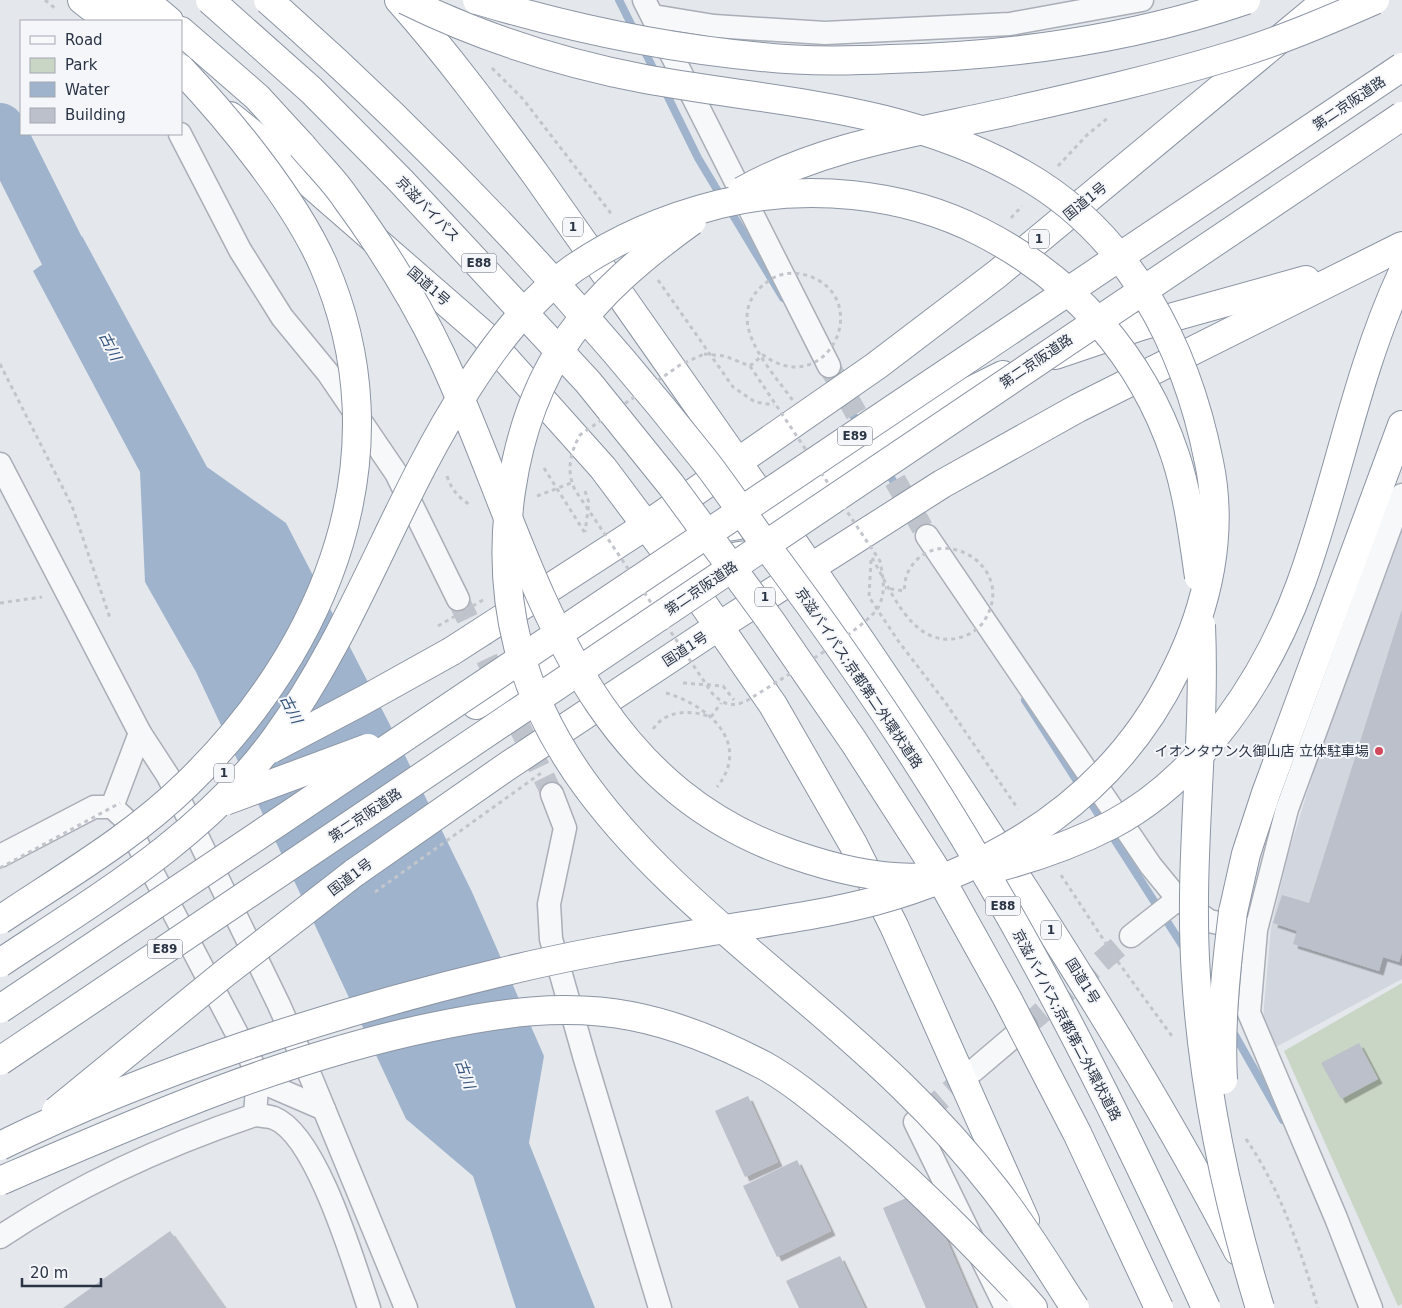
<svg xmlns="http://www.w3.org/2000/svg" width="1402" height="1308" font-family="'DejaVu Sans','Noto Sans JP',sans-serif">
	<style>
		.built { fill: #d2d6de }
		.green { fill: #c9d6c5 }
		.water { fill: #9fb4cc }
		.lines { fill: none; stroke-linecap: round; stroke-linejoin: round }
		.stream { stroke: #9fb4cc; stroke-width: 8 }
		.river { stroke: #9fb4cc; stroke-width: 48 }
		.building { fill: #bbc0ca; filter: url(#shadow) }
		.street-tunnel { stroke: #bfc3cb; stroke-width: 22; stroke-dasharray: 22 11; stroke-linecap: butt }
		.street-casing { stroke: #a9aeb7; stroke-width: 25 }
		.highway-casing { stroke: #8b94a3; stroke-width: 30 }
		.path { stroke: #c2c5cb; stroke-width: 3; stroke-dasharray: 4 4; stroke-linecap: butt }
		.street { stroke: #f7f8fa; stroke-width: 22 }
		.highway { stroke: #fff; stroke-width: 28 }
		.highway-bridge-casing { stroke: #8b94a3; stroke-width: 30; stroke-linecap: butt }
		.path-bridge { stroke: #c2c5cb; stroke-width: 3; stroke-dasharray: 4 4; stroke-linecap: butt }
		.highway-bridge { stroke: #fff; stroke-width: 28 }
		.poi-dot { fill: #d1495b; stroke: #f4f6f9; stroke-width: 2 }
		.labels { text-anchor: middle; stroke-width: 4; stroke-linejoin: round; paint-order: stroke }
		.shield { fill: #f4f6f9; stroke: #676e7b; stroke-width: 1 }
		.shield-label { font-size: 12px; font-weight: bold; fill: #2b3445 }
		.street-label { font-size: 14px; fill: #2b3445; stroke: #f4f6f9 }
		.poi-label { font-size: 14px; fill: #2b3445; stroke: #f4f6f9; text-anchor: end }
		.water-label { font-size: 15px; font-style: italic; fill: #34527a; stroke: #f4f6f9 }
	</style>
	<defs>
		<filter id="shadow"><feDropShadow dx="4.5" dy="4.5" stdDeviation="0" flood-color="#0004"/></filter>
	</defs>
	<rect width="100%" height="100%" fill="#e4e7ec"/>
	<polygon class="built" points="1402,532 1402,979 1276,1047 1263,1027 1264,1006 1271,928 1288,855 1320,751"/>
	<polygon class="green" points="1402,983 1402,1304 1398,1306 1284,1051"/>
	<polygon class="water" points="82,236 207,467 286,523 389,723 472,892 544,1056 529,1143 595,1308 516,1308 473,1176 406,1119 196,672 145,582 140,472 33,271"/>
	<g class="lines">
		<g class="stream">
			<polyline points="619,0 635,32"/>
			<polyline points="642,46 656,74"/>
			<polyline points="664,89 698,158 722,198"/>
			<polyline points="728,207 783,298"/>
			<polyline points="825,368 860,427"/>
			<polyline points="886,469 925,534"/>
			<polyline points="1025,700 1186,951"/>
			<polyline points="1232,1030 1283,1120"/>
		</g>
		<polyline class="river" points="0,127 91,309"/>
	</g>
	<g class="building">
		<polygon points="1402,609 1402,952 1399,962 1383,957 1379,971 1293,944 1297,931 1273,923 1282,895 1309,903"/>
		<polygon points="1359,1043 1378,1079 1341,1099 1321,1063"/>
		<polygon points="748,1096 778,1162 745,1177 715,1111"/>
		<polygon points="797,1160 831,1231 777,1257 743,1186"/>
		<polygon points="925,1190 976,1308 926,1308 883,1208"/>
		<polygon points="170,1231 225,1308 63,1308"/>
		<polygon points="840,1256 865,1308 799,1308 786,1281"/>
	</g>
	<g class="lines">
		<g class="street-tunnel">
			<polyline points="829,366 927,536"/>
			<polyline points="458,599 552,794"/>
			<polyline points="1026,1026 1131,936"/>
			<polyline points="925,1113 973,1071"/>
		</g>
		<defs>
			<g id="street">
				<polyline points="644,0 829,366"/>
				<polyline points="653,16 714,26 825,33 1010,24 1142,0"/>
				<polyline points="180,134 240,250 282,317 328,373 396,473 458,599"/>
				<polyline points="0,464 140,733 168,776 279,1005 312,1080 406,1308"/>
				<polyline points="927,536 1151,866 1178,899 1209,921 1247,929"/>
				<polyline points="552,794 565,828 549,904 551,939 585,1059 660,1308"/>
				<polyline points="112,807 140,733"/>
				<path d="M0,856L94,807H112L124,818L258,1074L255,1115C166,1145 78,1185 0,1237"/>
				<polyline points="1131,936 1178,899"/>
				<polyline points="973,1071 1026,1026"/>
				<polyline points="259,1081 324,1109"/>
				<polyline points="925,1113 915,1122 1006,1308"/>
				<path d="M255,1115C261,1116 268,1116 274,1118C317,1135 354,1264 369,1308"/>
				<polyline points="1371,1308 1336,1218 1249,1013 1256,930 1287,809 1402,495"/>
			</g>
			<g id="highway">
				<polyline points="82,0 109,21"/>
				<polyline points="116,0 137,21"/>
				<polyline points="144,0 169,21"/>
				<path d="M399,0C448,55 492,115 536,175C698,406 862,635 1014,873C1093,996 1171,1121 1238,1251"/>
				<polyline points="181,31 257,97 302,146"/>
				<polyline points="230,116 260,140 484,335 603,468 684,576 773,705 853,844 894,926 1025,1220"/>
				<polyline points="1055,355 1141,326 1306,280"/>
				<path d="M647,525C691,532 732,532 774,514L920,416L1003,375"/>
				<polyline points="452,651 647,525 876,366 997,274 1327,0"/>
				<path d="M476,705L541,672L684,576C705,564 724,557 748,555"/>
				<polyline points="354,873 506,767 719,626 942,484 1078,408 1402,246"/>
				<polyline points="1233,912 1246,854 1266,793 1402,425"/>
				<polyline points="1018,1291 1033,1308"/>
			</g>
		</defs>
		<use href="#street" class="street-casing"/>
		<use href="#highway" class="highway-casing"/>
		<g class="path">
			<polyline points="45,0 56,9"/>
			<polyline points="492,68 523,99 613,216"/>
			<polyline points="1058,166 1087,135 1109,117"/>
			<polyline points="1011,218 1022,206"/>
			<polyline points="658,280 733,387 755,402 774,405"/>
			<polyline points="0,364 72,506 110,618"/>
			<polyline points="544,468 585,533"/>
			<path d="M447,476C452,491 459,498 472,506"/>
			<polyline points="585,491 589,503 585,532"/>
			<polyline points="871,560 869,597 899,642 945,702 1018,809"/>
			<polyline points="0,603 42,597"/>
			<polyline points="683,683 723,686 734,700"/>
			<path d="M666,693C708,705 752,743 717,787"/>
			<polyline points="1061,875 1107,945"/>
			<polyline points="1113,955 1174,1039"/>
			<path d="M1246,1139C1281,1190 1300,1249 1318,1308"/>
		</g>
		<use href="#street" class="street"/>
		<use href="#highway" class="highway"/>
		<defs>
			<g id="highway-bridge">
				<polyline points="210,0 311,90 401,181 588,382 671,485 770,620 854,742 933,865 1007,998 1077,1133 1159,1308"/>
				<path d="M268,0C427,140 573,294 705,461C725,487 743,514 762,540C834,636 902,734 964,837C1055,988 1133,1147 1206,1308"/>
				<path d="M477,0C570,28 665,48 762,57C805,62 848,61 891,59C1011,56 1132,39 1246,0"/>
				<path d="M302,146C316,163 333,179 345,197C381,246 415,300 441,355C531,546 565,775 792,854C835,869 882,881 928,877"/>
				<path d="M742,191C825,144 926,131 1017,110C1088,94 1158,78 1227,57C1278,42 1327,21 1375,0"/>
				<path d="M692,221C589,295 530,362 511,491C469,782 725,913 902,1086C935,1118 966,1152 994,1188C1024,1226 1049,1268 1075,1308"/>
				<path d="M1201,625C1206,742 1188,859 1196,976C1203,1089 1227,1200 1260,1308"/>
				<polyline points="271,749 364,700 452,651"/>
				<polyline points="225,801 368,748"/>
				<path d="M988,870C1031,859 1072,845 1111,825C1202,777 1267,676 1301,583C1338,481 1356,373 1402,274"/>
				<path d="M0,920C64,877 132,838 187,784C328,647 406,453 323,264C294,199 230,121 181,69"/>
				<path d="M0,963C98,898 205,835 275,739C355,630 395,499 468,387C497,342 530,299 574,268C619,237 668,217 720,204C805,183 903,192 981,232C1073,279 1142,356 1175,455C1188,494 1193,536 1199,577"/>
				<polyline points="0,1009 1402,67"/>
				<polyline points="0,1061 1402,116"/>
				<path d="M1223,1080C1220,1023 1226,968 1233,912"/>
				<polyline points="56,1111 225,973 354,873"/>
				<path d="M0,1146C154,1070 335,1012 502,972C571,955 642,943 713,931C767,922 822,915 875,901C1005,865 1116,794 1176,670C1208,606 1224,533 1209,462C1186,346 1129,234 1023,174C902,105 777,103 645,79C561,63 482,38 405,0"/>
				<path d="M0,1181C141,1120 282,1058 432,1027C498,1013 565,1003 631,1016C678,1025 723,1044 765,1066C790,1080 813,1099 835,1117C901,1170 960,1230 1018,1291"/>
			</g>
		</defs>
		<use href="#highway-bridge" class="highway-bridge-casing"/>
		<g class="path-bridge">
			<path d="M704,354L725,356L750,366L880,561C883,577 886,591 879,606C869,627 773,684 748,700C733,708 723,705 712,693L575,490C566,471 570,453 580,435L680,365Z"/>
			<path d="M750,366L763,355C824,399 870,309 818,280C804,272 784,270 770,280C717,315 769,367 794,402"/>
			<polyline points="537,496 571,483"/>
			<path d="M872,558C890,588 910,643 952,639C964,638 978,631 984,621C1020,566 936,518 908,572C905,577 905,585 904,591L885,588"/>
			<polyline points="438,626 483,600"/>
			<path d="M653,729C667,709 691,710 711,717L721,703"/>
			<polyline points="0,868 120,803"/>
			<polyline points="375,892 544,771"/>
		</g>
		<use href="#highway-bridge" class="highway-bridge"/>
	</g>
	<circle class="poi-dot" cx="1379" cy="751" r="5"/>
	<g class="labels">
		<g class="shield">
			<rect x="563" y="217.5" width="20" height="19" rx="4"/>
			<rect x="1029" y="229.5" width="20" height="19" rx="4"/>
			<rect x="461.5" y="253.5" width="35" height="19" rx="4"/>
			<rect x="837.5" y="426.5" width="35" height="19" rx="4"/>
			<rect x="755" y="587.5" width="20" height="19" rx="4"/>
			<rect x="214" y="763.5" width="20" height="19" rx="4"/>
			<rect x="985.5" y="896.5" width="35" height="19" rx="4"/>
			<rect x="1041" y="920.5" width="20" height="19" rx="4"/>
			<rect x="147.5" y="939.5" width="35" height="19" rx="4"/>
		</g>
		<g class="shield-label">
			<text x="573" y="231">1</text>
			<text x="1039" y="243">1</text>
			<text x="479" y="267">E88</text>
			<text x="855" y="440">E89</text>
			<text x="765" y="601">1</text>
			<text x="224" y="777">1</text>
			<text x="1003" y="910">E88</text>
			<text x="1051" y="934">1</text>
			<text x="165" y="953">E89</text>
		</g>
		<g class="street-label">
			<text transform="translate(1349 103) rotate(-34)" y="5">第二京阪道路</text>
			<text transform="translate(1085 201) rotate(-39)" y="5">国道1号</text>
			<text transform="translate(428 209) rotate(46)" y="5">京滋バイパス</text>
			<text transform="translate(429 286) rotate(41)" y="5">国道1号</text>
			<text transform="translate(1036 361) rotate(-34)" y="5">第二京阪道路</text>
			<text transform="translate(701 588) rotate(-34)" y="5">第二京阪道路</text>
			<text transform="translate(685 649) rotate(-33)" y="5">国道1号</text>
			<text transform="translate(859 678) rotate(56)" y="5">京滋バイパス;京都第二外環状道路</text>
			<text transform="translate(365 815) rotate(-34)" y="5">第二京阪道路</text>
			<text transform="translate(350 877) rotate(-37)" y="5">国道1号</text>
			<text transform="translate(1083 981) rotate(58)" y="5">国道1号</text>
			<text transform="translate(1067 1025) rotate(62)" y="5">京滋バイパス;京都第二外環状道路</text>
		</g>
		<g class="poi-label">
			<text x="1369" y="756">イオンタウン久御山店 立体駐車場</text>
		</g>
		<g class="water-label">
			<text transform="translate(110 346) rotate(63)" y="5">古川</text>
			<text transform="translate(291 709) rotate(63)" y="5">古川</text>
			<text transform="translate(465 1074) rotate(70)" y="5">古川</text>
		</g>
	</g>
	<rect x="20" y="20" width="162" height="115" fill="#f4f6f9" stroke="#a4a8b1"/>
	<rect x="30" y="36" width="25" height="8" fill="#f7f8fa" stroke="#a4a8b1"/>
	<text x="65" y="45" font-size="15" fill="#2b3445">Road</text>
	<rect x="30" y="58" width="25" height="15" fill="#c9d6c5" stroke="#a4a8b1"/>
	<text x="65" y="70" font-size="15" fill="#2b3445">Park</text>
	<rect x="30" y="82" width="25" height="15" fill="#9fb4cc" stroke="#a4a8b1"/>
	<text x="65" y="95" font-size="15" fill="#2b3445">Water</text>
	<rect x="30" y="108" width="25" height="15" fill="#bbc0ca" stroke="#a4a8b1"/>
	<text x="65" y="120" font-size="15" fill="#2b3445">Building</text>
	<path d="M22 1278v8h79v-8" fill="none" stroke="#2b3445" stroke-width="2.5"/>
	<text x="30" y="1278" font-size="15" fill="#2b3445" stroke="#f4f6f9" stroke-width="4" paint-order="stroke">20 m</text>
</svg>
